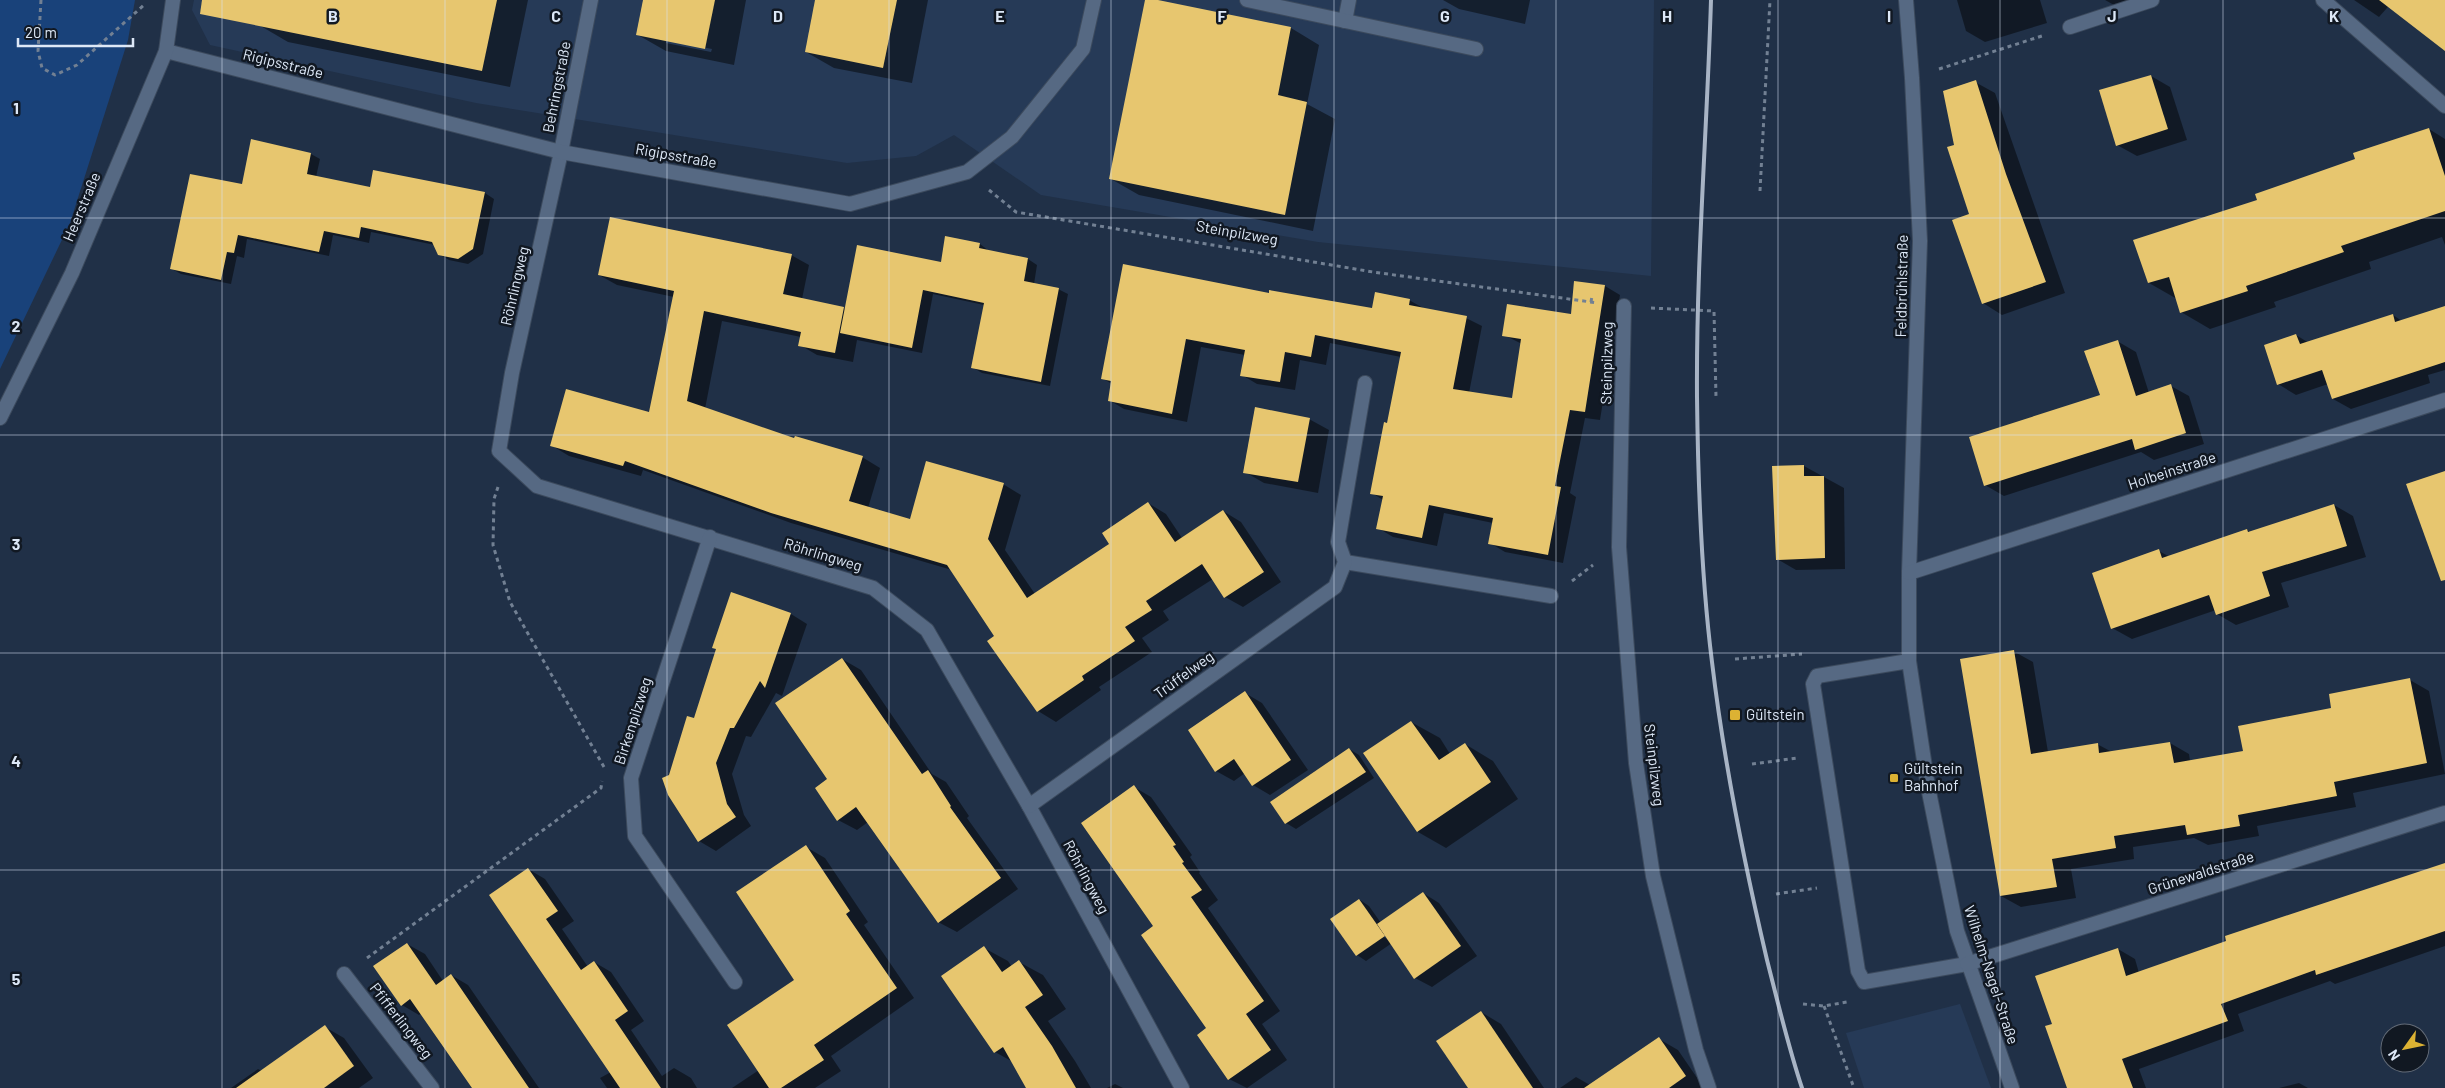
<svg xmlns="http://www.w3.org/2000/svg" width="2445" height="1088" font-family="Barlow,sans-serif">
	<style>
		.built { fill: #263a57 }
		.green { fill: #19427a }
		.shadow { fill: #0007; fill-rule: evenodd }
		.building { fill: #e7c66f }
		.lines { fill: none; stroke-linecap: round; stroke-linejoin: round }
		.service-casing { stroke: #3c4a5d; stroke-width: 16 }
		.minor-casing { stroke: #3c4a5d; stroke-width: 16 }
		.tertiary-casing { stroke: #3c4a5d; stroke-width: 16 }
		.path { stroke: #728093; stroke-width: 3; stroke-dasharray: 4 4; stroke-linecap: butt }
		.service { stroke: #566983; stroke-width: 14 }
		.minor { stroke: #566983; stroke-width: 14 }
		.tertiary { stroke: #566983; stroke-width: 14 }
		.rail { stroke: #a8b4c5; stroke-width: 4 }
		.grid { fill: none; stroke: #dde8f7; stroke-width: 1; stroke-opacity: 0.55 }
		.poi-dot { fill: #dcb233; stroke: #111822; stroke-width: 2 }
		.labels { text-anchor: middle; stroke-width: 5; stroke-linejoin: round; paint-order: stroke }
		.street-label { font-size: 15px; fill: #dde8f7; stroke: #111822 }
		.poi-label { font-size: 15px; fill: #dde8f7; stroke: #111822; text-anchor: start }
		.grid-label { font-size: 16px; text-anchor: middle; font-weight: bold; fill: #dde8f7; stroke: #111822; stroke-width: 5; stroke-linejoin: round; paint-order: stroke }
	</style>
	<rect width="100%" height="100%" fill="#203047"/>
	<g class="built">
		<polygon points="194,0 1654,0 1651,276 1318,242 1041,195 954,135 916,156 847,163 476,103 210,45 192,10"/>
		<polygon points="1960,1004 1991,1088 1864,1088 1846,1033"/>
	</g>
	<polygon class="green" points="0,0 135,0 128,40 70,223 0,369"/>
	<g class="shadow">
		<polygon points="240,0 528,0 510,87 288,42 259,25"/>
		<path d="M645,0H746L734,65L666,51L638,35ZM666,40L712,49L711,52L666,43Z"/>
		<polygon points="816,0 928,0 912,83 834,68 806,52"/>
		<polygon points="1146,0 1291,28 1319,45 1307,104 1335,119 1313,231 1139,195 1111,179"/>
		<polygon points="1443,0 1530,0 1525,24 1459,9"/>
		<polygon points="1957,0 2040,0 2047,23 1985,42 1966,31"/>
		<polygon points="2105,0 2156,0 2123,10"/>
		<polygon points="2354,0 2394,0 2379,17"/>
		<polygon points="2151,76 2170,87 2187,140 2137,156 2117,145"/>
		<polygon points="1975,82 1995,93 2065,293 2002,315 1983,303 1970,214 1955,146"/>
		<polygon points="2429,129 2445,139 2445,245 2442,237 2369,262 2371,269 2274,302 2276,307 2210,329 2181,312 2177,299 2149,283 2258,201"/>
		<polygon points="311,154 320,159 316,177 371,188 485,193 494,199 483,254 468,264 449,260 439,254 435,245 371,232 369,243 333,235 329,256 247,239 244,258 237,256 231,284 181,274 172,269 243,185"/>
		<polygon points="946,238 980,244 989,251 1028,259 1037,265 1034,284 1058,289 1068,294 1050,386 982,373 972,367 984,305 933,294 922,353 857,340 853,362 817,355 800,345 801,337 722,321 705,409 795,439 862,457 880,468 868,508 911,521 1003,484 1021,495 1005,550 1035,594 1111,544 1148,503 1166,514 1182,538 1223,511 1241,522 1281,582 1243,607 1225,597 1213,579 1163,611 1169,620 1142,638 1152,652 1099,687 1101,690 1056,722 1038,711 996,636 952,570 791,523 643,470 641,476 569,456 551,445 650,414 674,297 617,285 599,275 791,255 809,265 802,299 846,309 942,263"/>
		<polygon points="1605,286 1620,295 1600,420 1585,418 1570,493 1576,497 1563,563 1505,552 1490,543 1493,523 1444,513 1437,546 1393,537 1378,528 1383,500 1372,493 1388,425 1401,357 1330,343 1326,365 1300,360 1295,390 1257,384 1242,375 1245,355 1201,347 1187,422 1124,409 1109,400 1112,384 1102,378 1270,294 1373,310 1409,300 1425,309 1466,318 1482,326 1469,393 1513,400 1522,344 1504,335 1572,316"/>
		<polygon points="2445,308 2445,370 2428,375 2430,383 2351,409 2333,399 2328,384 2296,395 2278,384 2296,335 2309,343 2393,315 2402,321"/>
		<polygon points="2117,341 2136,352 2149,393 2171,386 2189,396 2204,444 2154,460 2141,452 2004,496 1985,485 2101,396"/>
		<polygon points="1309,419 1329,430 1318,493 1264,483 1245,472"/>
		<polygon points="1804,466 1844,488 1845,569 1796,570 1777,559"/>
		<polygon points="2334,505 2353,516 2366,557 2281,583 2289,607 2236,625 2217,614 2216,610 2132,639 2112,628 2159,551 2170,557 2247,530 2251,533"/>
		<polygon points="791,614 807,624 782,696 776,693 751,737 746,736 732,774 744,815 751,826 716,851 699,841 669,795 670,776 695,720 717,649"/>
		<polygon points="2013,651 2033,662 2048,752 2097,744 2112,752 2170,743 2189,754 2190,761 2245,752 2333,709 2410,680 2429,691 2445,774 2353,793 2356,807 2257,826 2259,836 2208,845 2194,838 2133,847 2134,859 2071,869 2076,898 2021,907 2001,896"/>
		<polygon points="842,659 861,670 932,774 946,782 969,816 967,818 1018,889 957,932 938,922 868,822 857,830 838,820 829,780"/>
		<polygon points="1245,693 1262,703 1308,770 1270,795 1253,785 1245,773 1234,781 1216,771"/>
		<polygon points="1411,722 1440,738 1450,754 1465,744 1493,761 1518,799 1446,848 1418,832 1365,754"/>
		<polygon points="1349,749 1359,755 1374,778 1296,829 1286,823"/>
		<polygon points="1134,787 1151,797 1192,855 1190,857 1200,872 1199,873 1218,900 1208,908 1280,1011 1262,1024 1287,1060 1247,1088 1229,1079 1208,1028 1155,926"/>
		<polygon points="806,847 825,858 868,922 864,925 914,998 831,1056 841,1071 815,1088 732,1088 759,1070 796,980"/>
		<polygon points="2445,864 2445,946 2335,984 2330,981 2238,1014 2244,1031 2139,1069 2146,1088 2068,1088 2053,1024 2118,949 2135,959 2139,973"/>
		<polygon points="528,869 545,879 574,921 562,929 588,967 594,962 611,972 644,1021 631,1030 662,1076 674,1068 691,1078 697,1088 607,1088 600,1078 611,1072 491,895"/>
		<path d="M1423,893L1439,903L1477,956L1432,987L1415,978L1392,943L1366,961L1357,955L1360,900L1369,906L1381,923ZM1380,932L1387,936V939L1379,934Z"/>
		<polygon points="407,944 425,954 443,981 451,975 468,985 539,1088 474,1088 422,1013 419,1015 402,1005"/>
		<polygon points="984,948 1008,961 1012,967 1019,962 1043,975 1066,1009 1048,1021 1075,1061 1091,1088 1027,1088 1013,1062 995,1052"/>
		<polygon points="1481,1012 1501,1024 1544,1088 1469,1088"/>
		<polygon points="325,1027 344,1038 373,1078 359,1088 231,1088 258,1069 262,1071"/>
		<polygon points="1659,1039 1678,1050 1704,1088 1560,1088 1576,1077 1590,1085"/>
		<polygon points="2299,1083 2308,1088 2279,1088"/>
		<polygon points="1115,1084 1123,1088 1107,1088"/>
	</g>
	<g class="building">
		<polygon points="202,0 497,0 482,71 200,14"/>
		<polygon points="643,0 715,0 705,49 636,35"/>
		<polygon points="815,0 897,0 883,68 805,52"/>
		<polygon points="1145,0 1158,0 1291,27 1278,95 1307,102 1285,215 1109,179"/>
		<polygon points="2379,0 2445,0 2445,51"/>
		<polygon points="2151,75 2168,129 2116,146 2099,90"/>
		<polygon points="1976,80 2006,174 2046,282 1982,304 1952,220 1969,214 1947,147 1954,145 1943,91"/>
		<polygon points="2429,128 2445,176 2445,211 2341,246 2344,252 2246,286 2248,291 2180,313 2169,277 2148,283 2133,240 2257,200 2255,194 2355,159 2353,153"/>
		<polygon points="251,139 311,153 307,174 370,187 373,170 485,192 473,249 458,259 438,255 432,242 361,227 359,238 324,231 319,252 238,235 234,253 227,252 221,280 170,269 190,174 242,184"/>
		<polygon points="610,217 792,254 783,294 844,307 835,353 798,346 801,332 704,311 687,401 794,438 795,436 863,456 849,501 910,519 926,461 1004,483 988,539 1027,598 1109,544 1102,533 1148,502 1175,542 1223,510 1264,572 1224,598 1202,564 1146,601 1152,610 1125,627 1135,641 1082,676 1084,680 1037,712 987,641 994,636 947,565 771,513 625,461 623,466 550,446 566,389 649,412 674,291 598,275"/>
		<polygon points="945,236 980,243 979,248 1028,258 1024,281 1059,288 1041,382 971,368 984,303 923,290 912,348 840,333 857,245 941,262"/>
		<polygon points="1123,264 1269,293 1269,290 1372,308 1375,292 1410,299 1409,305 1467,316 1453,389 1512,398 1521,339 1502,336 1507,304 1571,314 1574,281 1605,285 1585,412 1570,410 1555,486 1561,487 1548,555 1488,544 1493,518 1429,505 1422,538 1376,529 1383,496 1370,494 1384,422 1387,423 1401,352 1315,335 1311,357 1285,352 1280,382 1240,376 1245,350 1186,339 1172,414 1108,401 1111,381 1101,379"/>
		<polygon points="2445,306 2445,362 2332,399 2322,370 2277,385 2264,345 2296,334 2300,344 2393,314 2395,322"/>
		<polygon points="2118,340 2136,396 2171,384 2186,433 2135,450 2132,439 1984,486 1969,437 2100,395 2084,351"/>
		<polygon points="1255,407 1310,418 1298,482 1243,473"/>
		<polygon points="1804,465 1804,476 1824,476 1825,558 1776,560 1772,466"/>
		<polygon points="2445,471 2445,580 2441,581 2406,484"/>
		<polygon points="2334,504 2347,546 2262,572 2270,596 2216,615 2209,595 2111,629 2092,573 2159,549 2162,558 2247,529 2248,532"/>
		<polygon points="731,592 791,613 765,688 760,681 734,728 730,728 716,763 727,804 736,817 698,842 668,795 662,778 669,775 687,716 694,718 716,649 712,648"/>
		<polygon points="2014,650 2031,754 2098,743 2099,753 2170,742 2174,763 2243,751 2238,726 2331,708 2329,694 2410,678 2427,763 2334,782 2337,796 2238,815 2240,826 2187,835 2185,825 2114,836 2116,848 2052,859 2057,887 2000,896 1960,659"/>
		<polygon points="842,658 922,774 928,770 951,806 950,807 1001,878 938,923 856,807 837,821 815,788 827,779 775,703"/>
		<polygon points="1245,691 1291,760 1252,786 1234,759 1215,772 1188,730"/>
		<polygon points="1411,721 1439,760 1465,743 1491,782 1417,832 1363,753"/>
		<polygon points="1349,748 1366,772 1285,824 1270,802"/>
		<polygon points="1134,785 1176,845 1173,846 1184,862 1182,863 1202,890 1191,897 1264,1001 1246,1014 1271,1050 1228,1080 1197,1035 1206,1028 1141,935 1153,926 1081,823"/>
		<polygon points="806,845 850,911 846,914 897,988 814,1045 824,1060 781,1088 769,1088 727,1025 794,980 736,892"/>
		<polygon points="2445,863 2445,931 2316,975 2315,970 2221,1004 2228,1021 2122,1059 2133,1088 2067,1088 2045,1026 2052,1024 2035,976 2118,948 2126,976 2226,941 2225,936"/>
		<polygon points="528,868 558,911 546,919 581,970 594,961 628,1011 615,1020 661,1088 620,1088 489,895"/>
		<polygon points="1423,892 1461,946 1414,979 1377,924"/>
		<polygon points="1359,899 1385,936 1356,956 1330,919"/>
		<polygon points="407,943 436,985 451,974 529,1088 472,1088 410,999 401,1006 373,966"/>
		<polygon points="984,946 1002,972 1019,960 1043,995 1025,1007 1052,1046 1076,1088 1026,1088 1003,1047 994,1053 941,976"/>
		<polygon points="1481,1011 1533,1088 1468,1088 1436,1041"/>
		<polygon points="325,1025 354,1066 324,1088 236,1088"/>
		<polygon points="1659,1037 1686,1076 1669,1088 1584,1088"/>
	</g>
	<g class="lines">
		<defs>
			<g id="service">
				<polyline points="1345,21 1349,0"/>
				<polyline points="2070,27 2152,0"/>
				<polyline points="1624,306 1619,547 1636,763 1653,876 1696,1050 1709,1088"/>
				<polyline points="1909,661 1817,676 1813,684 1858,971 1864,982 1967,964"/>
			</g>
			<g id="minor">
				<polyline points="591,0 561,152 512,373 499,451 537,486 873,588 927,630 1029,806 1182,1088"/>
				<polyline points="1247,0 1476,49"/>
				<polyline points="1906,0 1912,78 1920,241 1909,573 1909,661 1928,787 1957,931 2012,1088"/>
				<polyline points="2323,0 2445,106"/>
				<polyline points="166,51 561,152 850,204 967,172 1012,137 1083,49 1094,0"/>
				<polyline points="710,537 631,778 635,836 735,982"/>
				<polyline points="1345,562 1551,596"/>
				<polyline points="1909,573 2445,400"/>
				<polyline points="1029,806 1335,587 1345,562 1338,542 1365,383"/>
				<polyline points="1967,964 2445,813"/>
				<polyline points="344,974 432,1088"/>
			</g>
			<polyline id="tertiary" points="0,418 72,273 166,51 173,0"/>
		</defs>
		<use href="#service" class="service-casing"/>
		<use href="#minor" class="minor-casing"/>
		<use href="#tertiary" class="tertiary-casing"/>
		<g class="path">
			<polyline points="41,0 38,51 42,68 55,75 77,65 144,5"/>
			<polyline points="1939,69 2045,35"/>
			<polyline points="989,190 1016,212 1373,272 1598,303"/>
			<polyline points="1760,191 1770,0"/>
			<polyline points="1591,302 1592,296"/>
			<polyline points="1651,308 1714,311 1716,397"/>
			<polyline points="498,487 494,499 493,545 510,602 604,767"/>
			<polyline points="1572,581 1593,565"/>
			<polyline points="1735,659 1802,654"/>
			<polyline points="1752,764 1798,758"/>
			<polyline points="1776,894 1817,888"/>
			<polyline points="367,958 601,788 602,781"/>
			<polyline points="1803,1004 1824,1006 1847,1002"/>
			<polyline points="1824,1006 1854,1088"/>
		</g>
		<use href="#service" class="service"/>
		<use href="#minor" class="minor"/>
		<use href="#tertiary" class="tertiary"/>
		<path class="rail" d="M1711,0C1707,132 1696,265 1697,397C1698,485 1701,575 1712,662C1724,763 1744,862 1767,960C1778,1003 1788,1046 1802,1088"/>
	</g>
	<path class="grid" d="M222,0V1088M445,0V1088M667,0V1088M889,0V1088M1111,0V1088M1334,0V1088M1556,0V1088M1778,0V1088M2000,0V1088M2223,0V1088M0,218H2445M0,435H2445M0,653H2445M0,870H2445"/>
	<g class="poi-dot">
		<rect x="1729" y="709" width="12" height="12" rx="2.5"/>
		<rect x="1889" y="773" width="10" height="10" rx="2.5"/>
	</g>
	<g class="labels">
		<g class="street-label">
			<text transform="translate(283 64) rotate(14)" y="5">Rigipsstraße</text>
			<text transform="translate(557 87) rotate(-79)" y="5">Behringstraße</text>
			<text transform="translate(676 156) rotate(10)" y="5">Rigipsstraße</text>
			<text transform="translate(82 207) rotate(-67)" y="5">Heerstraße</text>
			<text transform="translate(1237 233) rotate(10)" y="5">Steinpilzweg</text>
			<text transform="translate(515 286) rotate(-77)" y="5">Röhrlingweg</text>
			<text transform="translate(1902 286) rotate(-89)" y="5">Feldbrühlstraße</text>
			<text transform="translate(1607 363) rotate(-89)" y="5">Steinpilzweg</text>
			<text transform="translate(2172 471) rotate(-18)" y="5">Holbeinstraße</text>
			<text transform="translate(823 555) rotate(17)" y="5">Röhrlingweg</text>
			<text transform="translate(1184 675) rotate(-36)" y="5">Trüffelweg</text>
			<text transform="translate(633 721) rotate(-72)" y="5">Birkenpilzweg</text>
			<text transform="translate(1654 765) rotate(83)" y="5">Steinpilzweg</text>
			<text transform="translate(2201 873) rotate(-18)" y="5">Grünewaldstraße</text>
			<text transform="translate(1086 877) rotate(62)" y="5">Röhrlingweg</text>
			<text transform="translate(1991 975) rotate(72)" y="5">Wilhelm-Nagel-Straße</text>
			<text transform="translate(401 1021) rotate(52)" y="5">Pfifferlingweg</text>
		</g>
		<g class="poi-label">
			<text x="1746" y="720">Gültstein</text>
			<text x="1904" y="774">Gültstein<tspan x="1904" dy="17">Bahnhof</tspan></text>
		</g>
	</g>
	<g class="grid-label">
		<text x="333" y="22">B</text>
		<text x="556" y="22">C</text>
		<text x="778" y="22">D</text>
		<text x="1000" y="22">E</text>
		<text x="1222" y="22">F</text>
		<text x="1445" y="22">G</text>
		<text x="1667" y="22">H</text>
		<text x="1889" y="22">I</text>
		<text x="2112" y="22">J</text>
		<text x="2334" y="22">K</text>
		<text x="16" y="114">1</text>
		<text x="16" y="332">2</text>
		<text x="16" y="550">3</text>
		<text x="16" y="767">4</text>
		<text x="16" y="985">5</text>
	</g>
	<g transform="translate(2405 1048) rotate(237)"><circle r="24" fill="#111822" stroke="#636b77"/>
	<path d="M0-4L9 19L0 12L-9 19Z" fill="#dcb233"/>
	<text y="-8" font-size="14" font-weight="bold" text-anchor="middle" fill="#dde8f7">N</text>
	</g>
	<path d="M18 38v8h115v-8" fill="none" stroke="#dde8f7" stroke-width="2.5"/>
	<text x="25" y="38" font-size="15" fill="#dde8f7" stroke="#111822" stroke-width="4" paint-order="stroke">20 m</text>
</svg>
